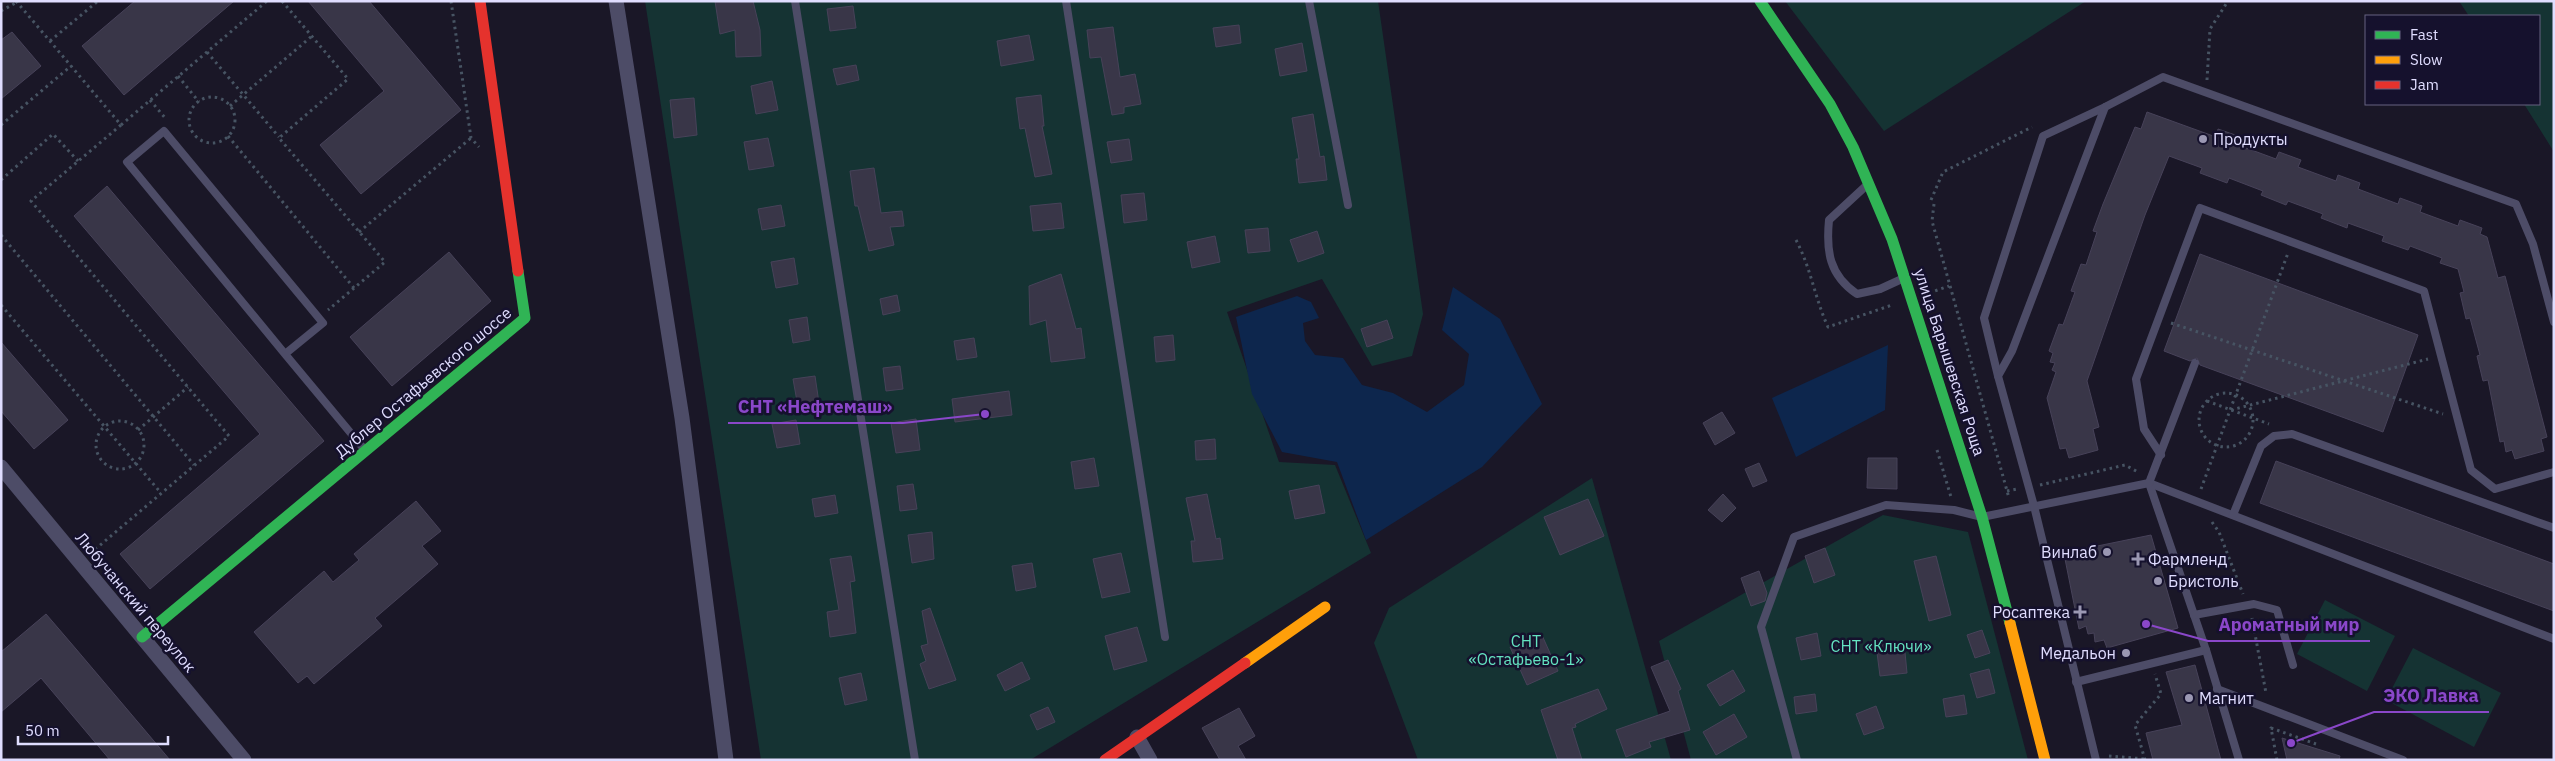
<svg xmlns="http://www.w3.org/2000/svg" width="2555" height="761" font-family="'IBM Plex Sans',sans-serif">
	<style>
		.green { fill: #153333 }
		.water { fill: #0d264d }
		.building { fill: #393648; stroke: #474259 }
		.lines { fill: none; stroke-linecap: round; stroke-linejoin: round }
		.path { stroke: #475463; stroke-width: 3; stroke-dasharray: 2.5 4; stroke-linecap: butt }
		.lane { stroke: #4d4c67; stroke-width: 8 }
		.street { stroke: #4d4c67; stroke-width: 15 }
		.fast { stroke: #30b455; stroke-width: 11 }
		.slow { stroke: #ff9f0a; stroke-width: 11 }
		.jam { stroke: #e5322d; stroke-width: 11 }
		.poi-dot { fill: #9b98b3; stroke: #15112d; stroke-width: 2 }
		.labels { text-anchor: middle; stroke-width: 5; stroke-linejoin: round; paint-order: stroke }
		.poi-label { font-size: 16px; fill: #e0ddff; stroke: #15112d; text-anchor: start }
		.street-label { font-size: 16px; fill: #e0ddff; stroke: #15112d }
		.park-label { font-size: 16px; fill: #64e3c1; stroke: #15112d }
		.leader { fill: none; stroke: #8a47c9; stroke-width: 2 }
		.callout-dot { fill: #8a47c9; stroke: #15112d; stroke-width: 2 }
		.callout-label { font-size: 18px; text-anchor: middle; font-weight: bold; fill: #8a47c9; stroke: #15112d; stroke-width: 5; stroke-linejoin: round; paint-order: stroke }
	</style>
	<rect width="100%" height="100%" fill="#1a1727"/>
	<g class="green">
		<polygon points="645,1 1378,1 1423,314 1412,356 1372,366 1322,279 1227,312 1279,462 1335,465 1371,553 1030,760 761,760"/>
		<polygon points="1785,1 2086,1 1884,131"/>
		<polygon points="2459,1 2554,1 2554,152 2524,104 2539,104 2539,16 2469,16"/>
		<polygon points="1592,478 1671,760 1418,760 1374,643 1389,608"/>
		<polygon points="1883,515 1968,532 2028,760 1691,760 1659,641"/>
		<polygon points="2325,600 2395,636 2367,691 2297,654"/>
		<polygon points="2413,648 2501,693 2474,747 2386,700"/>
	</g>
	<g class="water">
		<polygon points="1453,287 1500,319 1542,404 1482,467 1366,540 1337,462 1282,452 1252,394 1236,317 1297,296 1311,302 1319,318 1303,323 1305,341 1315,355 1343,358 1362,385 1393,393 1427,412 1464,385 1469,354 1442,330"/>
		<polygon points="1888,345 1885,410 1796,457 1772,398"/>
	</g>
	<g class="building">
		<polygon points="135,1 234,1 124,95 82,46"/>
		<polygon points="308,1 369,1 461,110 361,194 320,145 384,91"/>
		<polygon points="715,1 753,1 760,30 761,56 736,57 735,30 720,34"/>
		<polygon points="853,6 856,28 830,31 827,9"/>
		<polygon points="1239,25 1241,43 1216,47 1213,28"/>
		<polygon points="1113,27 1120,77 1135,74 1141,104 1124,107 1124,113 1112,115 1101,57 1090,58 1087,30"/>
		<polygon points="12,32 41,66 1,99 1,40"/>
		<polygon points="1029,35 1034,60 1001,66 997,41"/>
		<polygon points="1302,43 1307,71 1280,76 1275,49"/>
		<polygon points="856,65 859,80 837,85 833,69"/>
		<polygon points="772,81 778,110 756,114 751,86"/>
		<polygon points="1041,95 1044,126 1042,126 1052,174 1035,177 1025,128 1020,129 1016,98"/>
		<polygon points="694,98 697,135 674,138 670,100"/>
		<polygon points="2147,112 2216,137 2218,129 2241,137 2238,145 2276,159 2279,152 2301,160 2298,167 2336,181 2338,175 2360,183 2358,189 2398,204 2400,198 2422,206 2420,212 2458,226 2460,220 2482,228 2480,234 2487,237 2498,278 2505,276 2547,437 2541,439 2544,451 2515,459 2512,450 2506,452 2504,441 2500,442 2488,380 2483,381 2477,356 2480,355 2470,318 2466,319 2460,293 2464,292 2458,269 2440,263 2442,258 2410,246 2408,250 2382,241 2384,236 2348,223 2347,228 2321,218 2323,214 2288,201 2286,205 2261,195 2263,191 2229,178 2227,183 2200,173 2202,168 2169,156 2145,215 2087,381 2099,427 2093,429 2098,450 2069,458 2066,448 2060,449 2047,398 2056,372 2052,370 2055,363 2050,362 2053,353 2049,351 2059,324 2063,325 2075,292 2071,291 2081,264 2086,265 2097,232 2093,231 2103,204 2135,127 2141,129"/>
		<polygon points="1313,114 1320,157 1324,156 1327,180 1299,183 1296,159 1299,159 1292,118"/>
		<polygon points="768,138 774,166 749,170 744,142"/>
		<polygon points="1129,139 1132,160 1111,163 1107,142"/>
		<polygon points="874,168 881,213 902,211 904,226 890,227 894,245 869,251 858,206 855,206 850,171"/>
		<polygon points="107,186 324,441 150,589 120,554 260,434 74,216"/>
		<polygon points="1144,193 1147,220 1124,223 1121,195"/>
		<polygon points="1061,203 1064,228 1033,231 1030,206"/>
		<polygon points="781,205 785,226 762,230 758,209"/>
		<polygon points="1268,228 1270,251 1248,253 1245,230"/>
		<polygon points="1317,231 1324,253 1298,262 1290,240"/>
		<polygon points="1215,236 1220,262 1192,268 1187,242"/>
		<polygon points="449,252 491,301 392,386 350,337"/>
		<polygon points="2200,254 2418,335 2383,432 2200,365 2197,358 2190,361 2164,351"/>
		<polygon points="794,258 798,284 776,288 771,262"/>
		<polygon points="1061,274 1076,329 1081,328 1085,358 1051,362 1046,320 1030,325 1029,286"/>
		<polygon points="897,295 900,311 883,315 880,299"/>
		<polygon points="807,317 810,340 793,343 789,320"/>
		<polygon points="1387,320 1393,338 1367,347 1361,329"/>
		<polygon points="1173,335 1175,360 1156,362 1154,337"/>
		<polygon points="974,338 977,357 957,360 954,341"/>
		<polygon points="1,342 68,420 34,449 1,411"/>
		<polygon points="900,366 903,389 886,391 883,368"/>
		<polygon points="815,376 819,403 798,407 793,379"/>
		<polygon points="1009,391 1012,415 955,422 952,399"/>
		<polygon points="1722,412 1735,433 1715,445 1703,423"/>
		<polygon points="916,419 920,450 896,453 891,423"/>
		<polygon points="796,420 800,444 777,448 772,424"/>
		<polygon points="1215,439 1216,459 1196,460 1195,441"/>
		<polygon points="1094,458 1099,486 1075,489 1071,462"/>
		<polygon points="1868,458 1897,458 1897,489 1867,488"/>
		<polygon points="2276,461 2554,564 2554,611 2260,503"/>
		<polygon points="1759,463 1767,481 1753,487 1745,469"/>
		<polygon points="913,484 917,509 900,511 897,486"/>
		<polygon points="1319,485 1325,513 1295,519 1289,491"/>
		<polygon points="1207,494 1216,539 1220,538 1223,559 1193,562 1191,541 1195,541 1186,498"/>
		<polygon points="1723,494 1736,508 1722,522 1708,510"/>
		<polygon points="835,495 838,513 815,517 812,499"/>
		<polygon points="1588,499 1604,536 1560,555 1544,517"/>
		<polygon points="416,501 441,531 422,546 438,564 375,618 382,626 314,684 307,676 298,683 254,632 324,571 333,582 359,560 354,554"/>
		<polygon points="932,532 934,559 912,563 908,535"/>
		<polygon points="2151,535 2178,628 2107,648 2104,640 2095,642 2094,633 2088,634 2086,626 2079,629 2065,559 2073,551"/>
		<polygon points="1825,548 1835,575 1814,583 1805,556"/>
		<polygon points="1121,553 1130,592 1102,598 1093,559"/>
		<polygon points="851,556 855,581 850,582 856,633 830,637 827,612 839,610 830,559"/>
		<polygon points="1936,556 1951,615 1929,621 1914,561"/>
		<polygon points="1032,563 1036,587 1016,591 1012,566"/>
		<polygon points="1759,571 1767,593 1765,601 1751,606 1741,578"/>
		<polygon points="930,608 956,680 929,689 920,664 926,661 921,646 928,644 922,611"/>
		<polygon points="46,614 76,649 170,760 110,760 41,678 1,712 1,652"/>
		<polygon points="1137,627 1147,661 1114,670 1105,636"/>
		<polygon points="1982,630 1990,653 1975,658 1967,635"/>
		<polygon points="1541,633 1558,671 1527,685 1510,647"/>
		<polygon points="1817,633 1821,656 1801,660 1796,638"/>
		<polygon points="1904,642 1907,673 1880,676 1876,645"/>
		<polygon points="1668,660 1681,689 1678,691 1690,730 1649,742 1651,747 1626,757 1616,730 1670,711 1651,667"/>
		<polygon points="1022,662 1030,679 1005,691 997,675"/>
		<polygon points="2195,665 2221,760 2153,760 2146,733 2182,725 2166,672"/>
		<polygon points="1989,669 1995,693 1977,698 1970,674"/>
		<polygon points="1733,670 1745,691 1720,706 1707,685"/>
		<polygon points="861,673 867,700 845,705 839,678"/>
		<polygon points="1598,689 1607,709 1575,724 1576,727 1572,728 1582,760 1558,760 1541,710"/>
		<polygon points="1815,694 1817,711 1796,714 1794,697"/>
		<polygon points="1964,695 1967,714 1946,717 1943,699"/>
		<polygon points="1876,706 1884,728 1864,735 1856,714"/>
		<polygon points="1048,707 1055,722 1037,730 1030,715"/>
		<polygon points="1239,708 1255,736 1238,746 1246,760 1220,760 1202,728"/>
		<polygon points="1734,714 1747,737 1716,755 1703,732"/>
		<polygon points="2282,738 2340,756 2339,760 2287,760"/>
	</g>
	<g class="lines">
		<g class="path">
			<polyline points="16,1 121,125 31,201 229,436 92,552"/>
			<polyline points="282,1 348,79 279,138 385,262 328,310"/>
			<polyline points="451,1 471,138 479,147"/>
			<polyline points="1,11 19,1"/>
			<polyline points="50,41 98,1"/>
			<polyline points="207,52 279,137"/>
			<polyline points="178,76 199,102"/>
			<polyline points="2207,80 2210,29 2228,1"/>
			<circle cx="212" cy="120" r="23"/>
			<polyline points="150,100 166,119"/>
			<polyline points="230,106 312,36"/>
			<polyline points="1,125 71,66"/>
			<polyline points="121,125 267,1"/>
			<polyline points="228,136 354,288"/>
			<polyline points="1,180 53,134 78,161"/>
			<polyline points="1931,200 1943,172 2032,127"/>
			<polyline points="1934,204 1932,221 2009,498"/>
			<polyline points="359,232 471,138"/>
			<polyline points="1,235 194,465"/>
			<path d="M1796,240C1811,268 1815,299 1828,327L1892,305"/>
			<polyline points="1929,293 1949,286"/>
			<polyline points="1,305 161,493"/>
			<polyline points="2171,323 2443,414"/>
			<circle cx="2226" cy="420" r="27"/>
			<polyline points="2207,401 2269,424"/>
			<polyline points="2231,410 2428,359"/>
			<circle cx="120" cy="445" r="24"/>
			<polyline points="138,430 188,387"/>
			<polyline points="1937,450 1951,497"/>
			<polyline points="2040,485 2125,465 2138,472"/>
			<polyline points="2201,489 2288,253"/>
			<polyline points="2007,491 2017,489"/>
			<polyline points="2212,522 2219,532 2243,594"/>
			<polyline points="2252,618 2266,693"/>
			<polyline points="2109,756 2145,759"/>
			<polyline points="2145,760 2135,725 2161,694 2155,674"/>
			<polyline points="2277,760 2271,728 2316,744"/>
		</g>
		<g class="lane">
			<polyline points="795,1 915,760"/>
			<polyline points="1066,1 1165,637"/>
			<polyline points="1309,1 1348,205"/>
			<path d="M1868,184L1829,220C1826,251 1829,275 1857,294L1880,289L1904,278"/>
			<polyline points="285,354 127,162 164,131 323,323 285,354 364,449"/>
			<polyline points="1998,376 1984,318 2043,136 2105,107"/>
			<polyline points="2161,455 2144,429 2136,379 2200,208 2424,291 2471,470 2495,489 2554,472"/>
			<polyline points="2149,483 2554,639"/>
			<polyline points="2149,483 2206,650 2239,760"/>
			<polyline points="2233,515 2261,446 2274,436 2292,434 2554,528"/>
			<polyline points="2194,615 2254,604 2277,610 2293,665"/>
			<polyline points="2076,682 2206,650"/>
			<polyline points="2217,689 2403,760"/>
			<polyline points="1797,760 1761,627 1794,537 1886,505 1954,510 1982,517 2149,483 2195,363"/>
			<polyline points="2096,760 2034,506 1998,376 2012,351 2105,107 2163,77 2516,204 2533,244 2554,322"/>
		</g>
		<g class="street">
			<polyline points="616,1 682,418 726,760"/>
			<polyline points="1,467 244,760"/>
			<polyline points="1137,737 1150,760"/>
		</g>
		<g class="fast">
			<polyline points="1760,1 1830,104 1853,147 1892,239 1982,517 2010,623"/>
			<polyline points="142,637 525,318 518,271"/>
		</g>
		<g class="slow">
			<polyline points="2010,623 2045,760"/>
			<polyline points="1245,663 1325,607"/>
		</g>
		<g class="jam">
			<polyline points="480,1 518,271"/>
			<polyline points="1105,760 1245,663"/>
		</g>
	</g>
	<g class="poi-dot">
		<circle cx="2203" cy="139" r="5"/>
		<circle cx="2107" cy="552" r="5"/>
		<path d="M2135.5 551.5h5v5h5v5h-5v5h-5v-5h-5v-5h5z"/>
		<circle cx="2158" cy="581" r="5"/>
		<path d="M2077.5 604.5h5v5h5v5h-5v5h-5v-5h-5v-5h5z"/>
		<circle cx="2126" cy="653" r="5"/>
		<circle cx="2189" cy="698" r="5"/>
	</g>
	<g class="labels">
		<g class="poi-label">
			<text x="2213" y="145">Продукты</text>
			<text x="2097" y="558" text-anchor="end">Винлаб</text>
			<text x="2148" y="565">Фармленд</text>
			<text x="2168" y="587">Бристоль</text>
			<text x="2070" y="618" text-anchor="end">Росаптека</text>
			<text x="2116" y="659" text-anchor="end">Медальон</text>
			<text x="2199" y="704">Магнит</text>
		</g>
		<g class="street-label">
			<text transform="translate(1950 362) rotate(72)" y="6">улица Барышевская Роща</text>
			<text transform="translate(423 382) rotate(-40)" y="6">Дублер Остафьевского шоссе</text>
			<text transform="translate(136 602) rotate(50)" y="6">Любучанский переулок</text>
		</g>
		<g class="park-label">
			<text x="1526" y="647">СНТ<tspan x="1526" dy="18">«Остафьево-1»</tspan></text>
			<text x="1881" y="652">СНТ «Ключи»</text>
		</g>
	</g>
	<path class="leader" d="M985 414L903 423H728M2146 624L2208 641H2370M2291 743L2374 712H2489"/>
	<g class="callout-dot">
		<circle cx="985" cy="414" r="5"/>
		<circle cx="2146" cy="624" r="5"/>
		<circle cx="2291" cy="743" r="5"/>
	</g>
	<g class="callout-label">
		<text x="815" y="413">СНТ «Нефтемаш»</text>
		<text x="2289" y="631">Ароматный мир</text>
		<text x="2431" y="702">ЭКО Лавка</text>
	</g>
	<rect width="2555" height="761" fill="none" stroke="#e0ddff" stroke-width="5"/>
	<rect x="2365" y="15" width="175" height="90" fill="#15112d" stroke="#666381"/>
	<rect x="2375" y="31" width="25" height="8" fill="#30b455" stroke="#666381"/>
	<text x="2410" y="40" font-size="15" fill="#e0ddff">Fast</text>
	<rect x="2375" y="56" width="25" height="8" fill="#ff9f0a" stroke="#666381"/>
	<text x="2410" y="65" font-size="15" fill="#e0ddff">Slow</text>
	<rect x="2375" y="81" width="25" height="8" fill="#e5322d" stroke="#666381"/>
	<text x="2410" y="90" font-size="15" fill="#e0ddff">Jam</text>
	<path d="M18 736v8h150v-8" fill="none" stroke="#e0ddff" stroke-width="2.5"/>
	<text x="25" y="736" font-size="15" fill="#e0ddff" stroke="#15112d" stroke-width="4" paint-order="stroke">50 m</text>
</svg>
